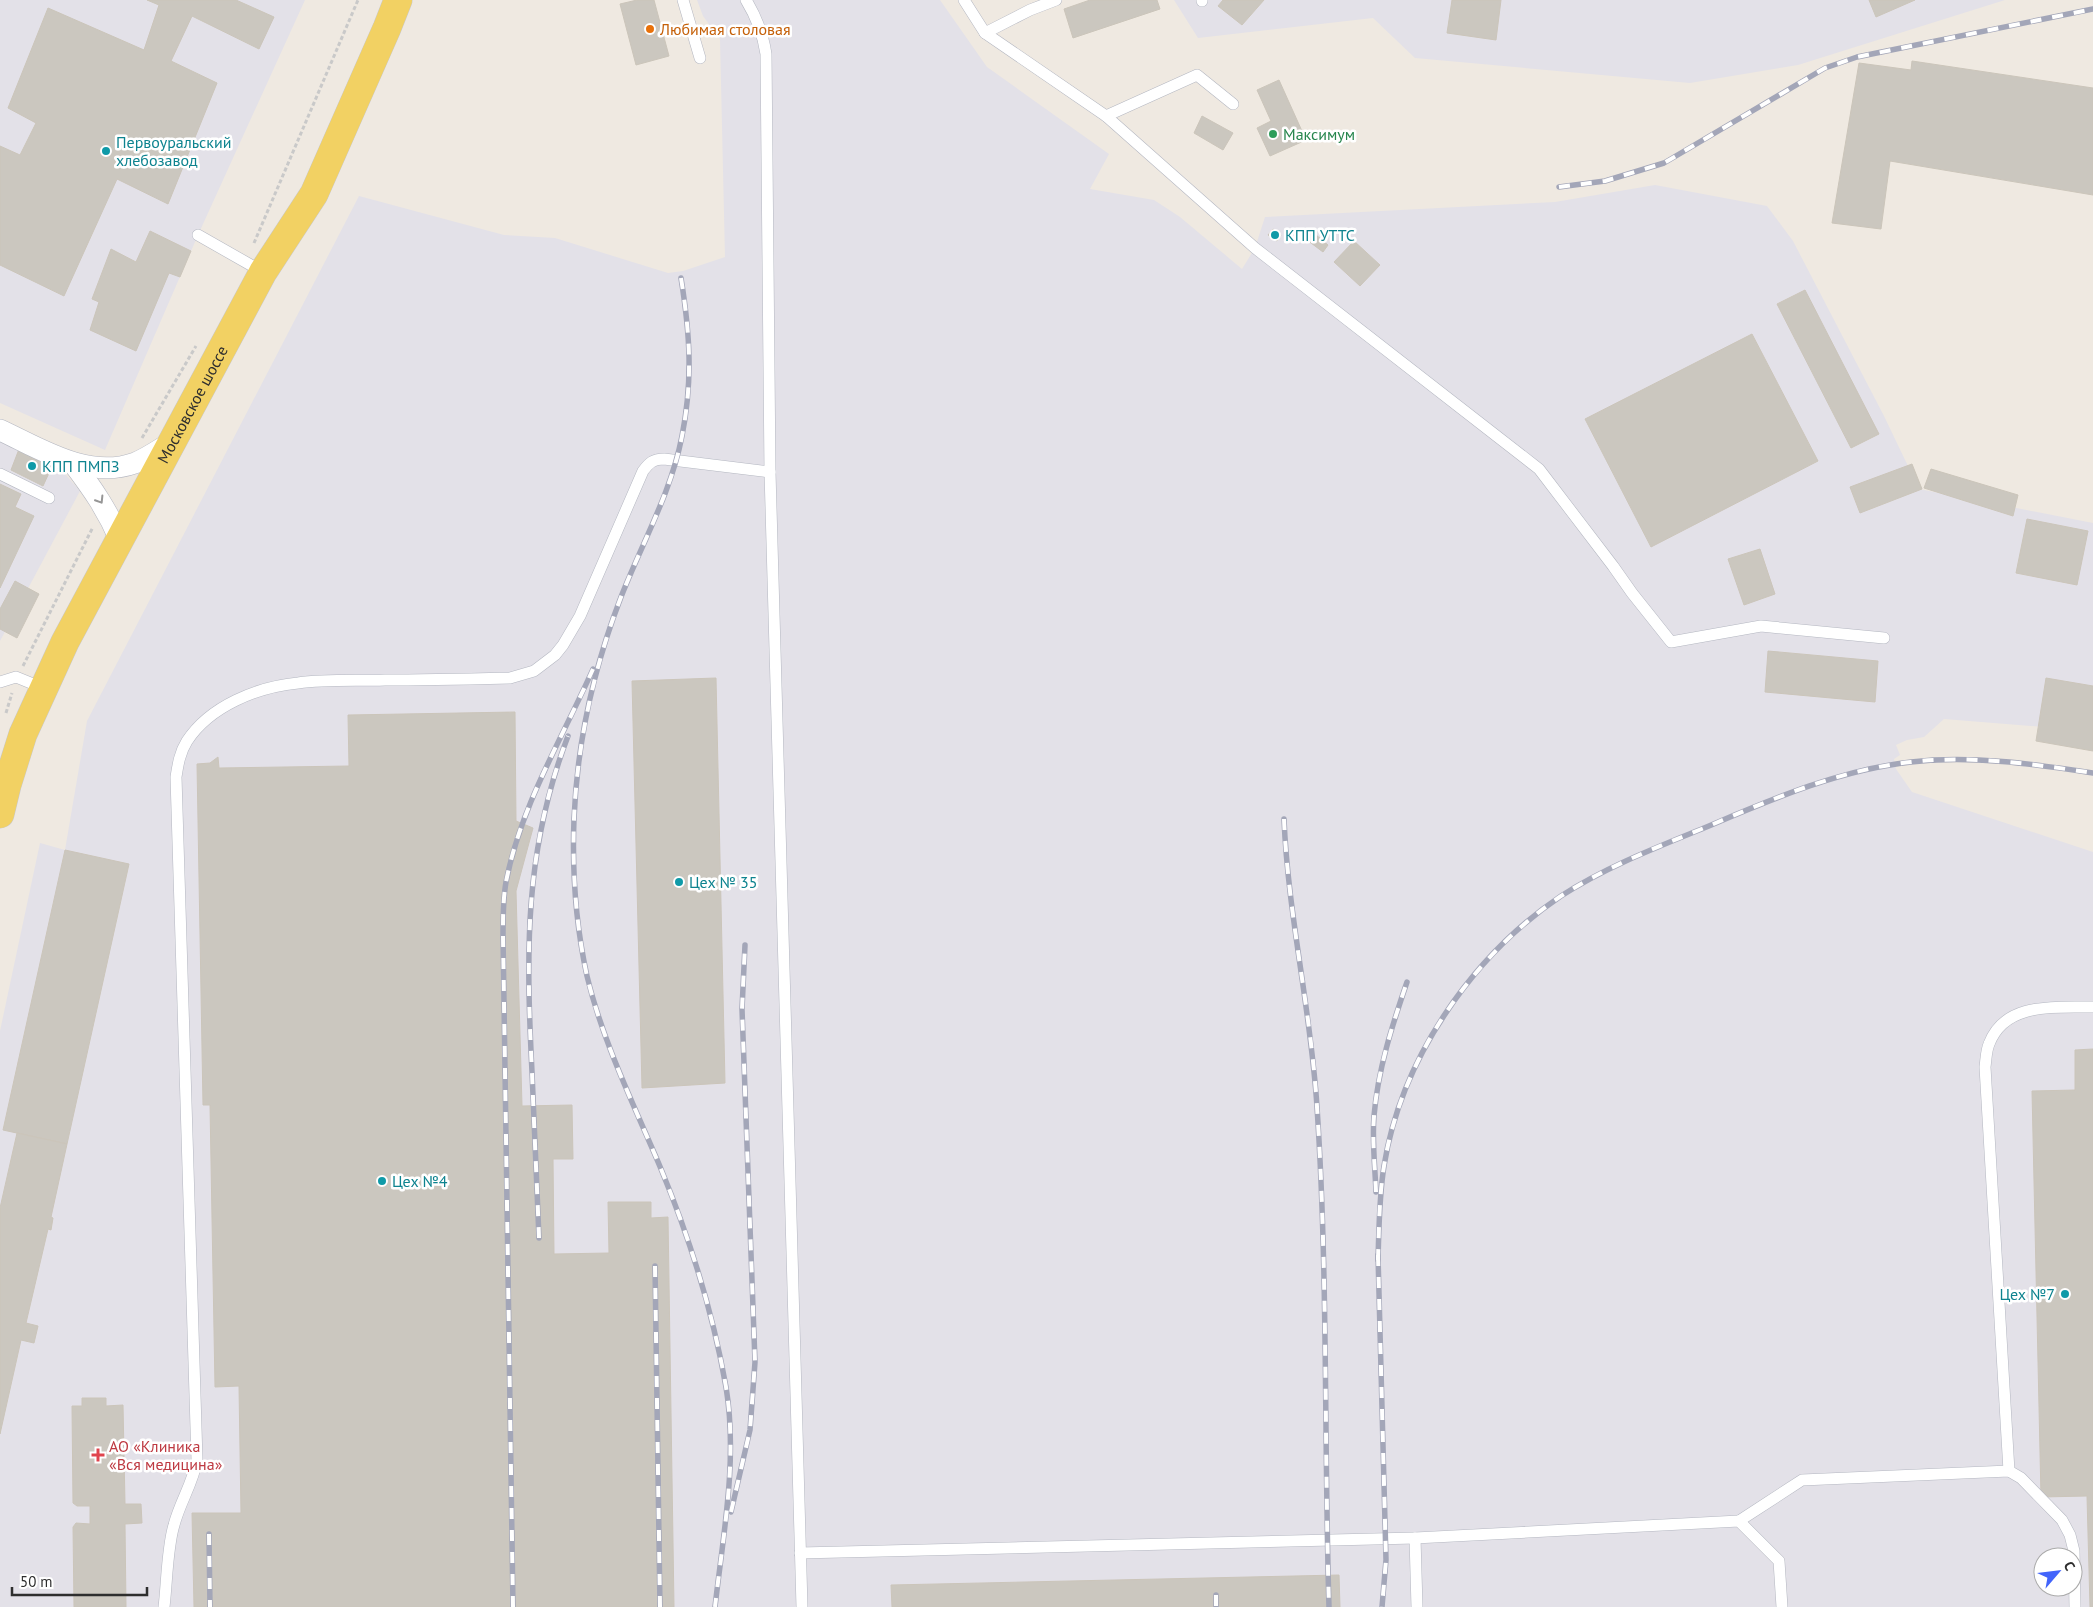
<svg xmlns="http://www.w3.org/2000/svg" width="2093" height="1607" font-family="'PT Sans',sans-serif">
	<style>
		.industrial { fill: #e3e1e8; fill-rule: evenodd }
		.building { fill: #cbc7bf; stroke: #cbc5ba }
		.lines { fill: none; stroke-linecap: round; stroke-linejoin: round }
		.service-casing { stroke: #b4b7c1; stroke-width: 12 }
		.minor-casing { stroke: #b4b7c1; stroke-width: 22 }
		.primary-casing { stroke: #c9c9c9; stroke-width: 29 }
		.path { stroke: #c9c9c9; stroke-width: 3; stroke-dasharray: 4 2.5; stroke-linecap: butt }
		.service { stroke: #fff; stroke-width: 11 }
		.minor { stroke: #fff; stroke-width: 21 }
		.primary { stroke: #f2d163; stroke-width: 28 }
		.rail-casing { stroke: #a3a6b8; stroke-width: 5.5 }
		.rail { stroke: #fff; stroke-width: 4; stroke-dasharray: 11; stroke-linecap: butt }
		.oneway { stroke: #969696 }
		.food-dot { fill: #e8710a; stroke: #fff; stroke-width: 2 }
		.leisure-dot { fill: #2e9e5b; stroke: #fff; stroke-width: 2 }
		.culture-dot { fill: #0f9aa8; stroke: #fff; stroke-width: 2 }
		.health-dot { fill: #e0444e; stroke: #fff; stroke-width: 2 }
		.labels { text-anchor: middle; stroke-width: 5; stroke-linejoin: round; paint-order: stroke }
		.food-label { font-size: 16px; fill: #c56008; stroke: #fff; text-anchor: start }
		.leisure-label { font-size: 16px; fill: #27864d; stroke: #fff; text-anchor: start }
		.culture-label { font-size: 16px; fill: #0d838f; stroke: #fff; text-anchor: start }
		.street-label { font-size: 16px; fill: #2e2e2e; stroke: #fff }
		.health-label { font-size: 16px; fill: #be3a42; stroke: #fff; text-anchor: start }
	</style>
	<rect width="100%" height="100%" fill="#efe9e1"/>
	<g class="industrial">
		<polygon points="0,0 305,0 198,235 105,450 0,403"/>
		<path d="M697,0H940L987,67L1109,154L1090,189L1154,200L1180,217L1242,269L1255,248L1265,217L1555,202L1655,185L1767,206L1793,241L1884,416L1919,489L2093,523V731L1944,719L1924,737L1907,740L1896,745L1900,755L1894,759L1896,769L1912,792L2093,852V1607H0V1031L40,843L65,850L87,721L359,196L504,235L555,238L668,273L683,271L725,257L720,39L703,16ZM2043,1557H2073V1587H2043Z"/>
		<polygon points="1174,0 2005,0 1798,65 1690,83 1415,58 1373,18 1198,38"/>
		<polygon points="0,435 50,457 80,491 0,641"/>
	</g>
	<g class="building">
		<polygon points="147,0 236,0 274,17 259,49 192,16 171,61 217,83 168,204 117,179 64,296 0,265 0,146 20,155 36,123 8,108 48,8 144,50 159,5"/>
		<polygon points="637,0 654,0 669,56 636,65 620,4"/>
		<polygon points="1090,0 1157,0 1160,9 1073,38 1064,9"/>
		<polygon points="1223,0 1264,0 1242,25 1218,6"/>
		<polygon points="1452,0 1501,0 1496,40 1447,33"/>
		<polygon points="1869,0 1915,0 1876,17"/>
		<polygon points="1912,61 2093,88 2093,195 1890,161 1881,229 1832,223 1859,63 1911,70"/>
		<polygon points="1279,80 1306,140 1270,156 1257,128 1271,121 1257,90"/>
		<polygon points="1202,116 1233,133 1223,150 1194,133"/>
		<polygon points="1273,229 1281,235 1277,241 1268,235"/>
		<polygon points="1309,229 1328,245 1323,252 1303,237"/>
		<polygon points="150,231 191,251 180,277 169,273 136,351 90,330 99,302 92,299 111,249 136,262"/>
		<polygon points="1354,241 1380,265 1360,286 1334,262"/>
		<polygon points="1805,290 1879,434 1851,448 1777,304"/>
		<polygon points="1752,334 1818,461 1651,547 1585,419"/>
		<polygon points="21,444 54,462 43,486 11,470"/>
		<polygon points="1912,464 1922,489 1860,513 1850,487"/>
		<polygon points="1931,469 2018,495 2013,516 1924,488"/>
		<polygon points="0,484 21,494 15,507 34,516 0,588"/>
		<polygon points="2027,519 2088,531 2077,585 2016,573"/>
		<polygon points="1760,549 1775,594 1744,605 1728,559"/>
		<polygon points="15,581 39,594 17,638 0,629 0,609"/>
		<polygon points="1768,651 1878,661 1875,702 1765,692"/>
		<polygon points="716,678 725,1083 642,1088 632,681"/>
		<polygon points="2046,678 2093,686 2093,751 2036,741"/>
		<polygon points="515,712 516,821 533,828 516,891 522,1106 572,1105 573,1159 553,1159 554,1254 609,1253 608,1202 651,1202 651,1218 668,1217 674,1607 194,1607 192,1513 241,1513 239,1386 215,1387 210,1105 203,1105 197,764 210,763 218,757 219,768 349,766 348,715"/>
		<polygon points="65,850 129,864 67,1144 3,1130"/>
		<polygon points="2093,1049 2093,1607 2090,1607 2087,1496 2041,1497 2032,1091 2075,1090 2075,1050"/>
		<polygon points="17,1133 67,1144 51,1217 53,1218 51,1230 48,1229 26,1323 38,1326 34,1343 21,1340 0,1434 0,1208"/>
		<polygon points="82,1398 106,1398 106,1406 123,1405 125,1504 141,1504 142,1523 125,1524 126,1607 74,1607 73,1527 76,1523 90,1524 90,1506 77,1506 73,1503 72,1406 82,1406"/>
		<polygon points="1339,1575 1340,1607 892,1607 891,1585"/>
	</g>
	<g class="lines">
		<defs>
			<g id="service">
				<polyline points="683,0 700,58"/>
				<path d="M746,0C757,18 763,34 766,54L770,472L802,1607"/>
				<polyline points="964,0 985,33 1106,116 1255,248 1539,469 1613,566 1632,593 1671,642 1761,626 1884,638"/>
				<polyline points="1202,1 1202,0"/>
				<polyline points="985,33 1030,10 1056,0"/>
				<polyline points="1106,116 1197,75 1233,104"/>
				<polyline points="198,235 263,272"/>
				<polyline points="0,474 49,498"/>
				<polyline points="0,682 16,677 43,688"/>
				<path d="M2009,1471L1985,1067C1986,1060 1986,1051 1989,1044C2005,1001 2056,1008 2093,1007"/>
				<polyline points="1739,1521 1802,1480 2009,1471 2021,1478 2062,1520 2070,1535 2074,1551 2075,1607"/>
				<polyline points="800,1553 1415,1538"/>
				<path d="M164,1607C167,1583 167,1548 174,1525C180,1502 193,1483 197,1460L176,777C178,764 180,752 187,741C210,706 257,687 298,683C326,679 356,681 385,680C426,680 468,679 510,678L534,671L555,655L563,645L580,616L643,471C649,463 653,459 664,459L770,472"/>
				<polyline points="1417,1607 1415,1538 1739,1521 1779,1561 1782,1607"/>
			</g>
			<g id="minor">
				<path d="M0,430C41,449 88,480 135,463C148,458 160,449 172,442"/>
				<path d="M73,463C92,488 108,511 120,540"/>
			</g>
			<g id="primary">
				<path id="s1" d="M0,814L7,785L23,734L65,642L263,272L314,194L387,28L398,0"/>
			</g>
		</defs>
		<use href="#service" class="service-casing"/>
		<use href="#minor" class="minor-casing"/>
		<use href="#primary" class="primary-casing"/>
		<g class="path">
			<polyline points="254,243 358,0"/>
			<polyline points="142,438 196,346"/>
			<polyline points="23,666 93,527"/>
			<polyline points="6,713 12,693"/>
		</g>
		<use href="#service" class="service"/>
		<use href="#minor" class="minor"/>
		<use href="#primary" class="primary"/>
		<defs>
			<g id="rail">
				<polyline points="1559,187 1605,181 1664,163 1825,68 1857,57 2093,9"/>
				<path d="M681,278C690,334 693,380 682,436C671,493 642,543 621,597C594,667 577,744 574,819C572,871 576,926 587,976C603,1043 635,1107 661,1169C690,1239 713,1313 726,1387C738,1460 723,1535 715,1607"/>
				<path d="M1284,819C1288,916 1311,1010 1317,1107C1328,1273 1324,1440 1329,1607"/>
				<path d="M1376,1192C1375,1167 1372,1141 1374,1116C1378,1069 1392,1026 1407,982"/>
				<path d="M539,1238C537,1183 534,1127 532,1072C526,951 524,851 568,736"/>
				<polyline points="1378,1255 1386,1560 1382,1607"/>
				<path d="M1378,1260C1379,1229 1379,1197 1384,1166C1401,1059 1472,956 1561,896C1606,867 1655,848 1704,828C1770,800 1838,770 1911,762C1972,755 2033,764 2093,773"/>
				<polyline points="655,1266 660,1607"/>
				<polyline points="731,1512 750,1430 755,1362 742,1009 745,945"/>
				<polyline points="209,1534 210,1607"/>
				<polyline points="1216,1595 1216,1607"/>
				<path d="M513,1607L503,935C503,918 503,899 506,882C521,805 562,739 593,669"/>
			</g>
		</defs>
		<use href="#rail" class="rail-casing"/>
		<use href="#rail" class="rail"/>
	</g>
	<defs><path id="oneway-chevron" d="M-2-3.5L2.5 0L-2 3.5" fill="none" stroke-width="1.6" stroke-linecap="round" stroke-linejoin="round" transform="scale(1.25)"/></defs>
	<use class="oneway" href="#oneway-chevron" transform="translate(100 500) rotate(58)"/>
	<circle class="food-dot" cx="650" cy="29" r="5"/>
	<circle class="leisure-dot" cx="1273" cy="134" r="5"/>
	<g class="culture-dot">
		<circle cx="106" cy="151" r="5"/>
		<circle cx="1275" cy="235" r="5"/>
		<circle cx="32" cy="466" r="5"/>
		<circle cx="679" cy="882" r="5"/>
		<circle cx="382" cy="1181" r="5"/>
		<circle cx="2065" cy="1294" r="5"/>
	</g>
	<path class="health-dot" d="M95.5 1447.5h5v5h5v5h-5v5h-5v-5h-5v-5h5z"/>
	<g class="labels">
		<g class="food-label">
			<text x="660" y="35">Любимая столовая</text>
		</g>
		<g class="leisure-label">
			<text x="1283" y="140">Максимум</text>
		</g>
		<g class="culture-label">
			<text x="116" y="148">Первоуральский<tspan x="116" dy="18">хлебозавод</tspan></text>
			<text x="1285" y="241">КПП УТТС</text>
			<text x="42" y="472">КПП ПМПЗ</text>
			<text x="689" y="888">Цех № 35</text>
			<text x="392" y="1187">Цех №4</text>
			<text x="2055" y="1300" text-anchor="end">Цех №7</text>
		</g>
		<g class="street-label">
			<text dy="6" stroke="none"><textPath href="#s1" startOffset="454">Московское шоссе</textPath></text>
		</g>
		<g class="health-label">
			<text x="109" y="1452">АО «Клиника<tspan x="109" dy="18">«Вся медицина»</tspan></text>
		</g>
	</g>
	<g transform="translate(2058 1572) rotate(62)"><circle r="24" fill="#ffffff" stroke="#ababab"/>
	<path d="M0-4L9 19L0 12L-9 19Z" fill="#4264fb"/>
	<text y="-8" font-size="14" font-weight="bold" text-anchor="middle" fill="#2e2e2e">С</text>
	</g>
	<path d="M12 1587v8h135v-8" fill="none" stroke="#2e2e2e" stroke-width="2.5"/>
	<text x="20" y="1587" font-size="15" fill="#2e2e2e" stroke="#ffffff" stroke-width="4" paint-order="stroke">50 m</text>
</svg>
